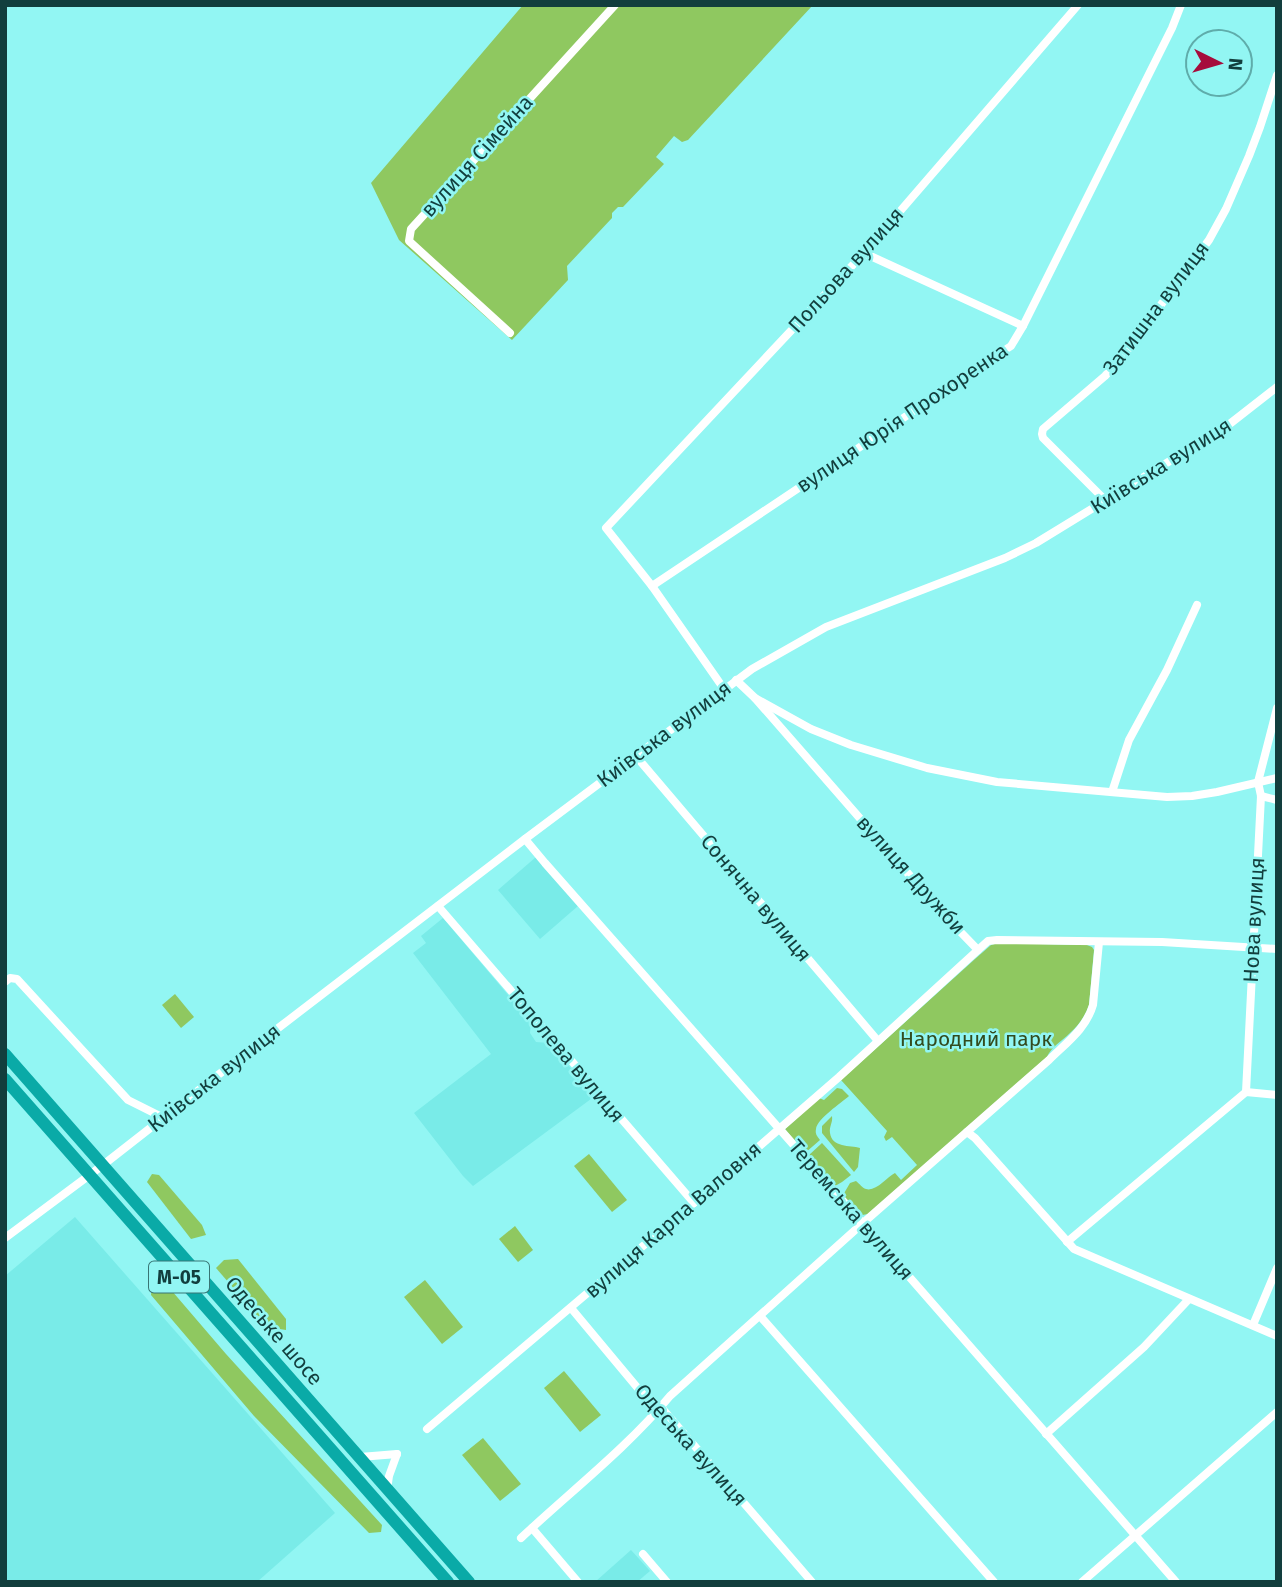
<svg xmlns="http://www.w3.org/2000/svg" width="1282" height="1587" font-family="'Fira Sans',sans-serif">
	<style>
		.built { fill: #79ebe8 }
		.green { fill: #8fc860 }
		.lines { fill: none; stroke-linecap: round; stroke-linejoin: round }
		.minor { stroke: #fff; stroke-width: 8 }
		.highway { stroke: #0aaaa7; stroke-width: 12 }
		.labels { text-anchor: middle; stroke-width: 5; stroke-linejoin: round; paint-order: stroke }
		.shield { fill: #92f6f3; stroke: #387574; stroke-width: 2 }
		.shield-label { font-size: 19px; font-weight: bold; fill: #123e3d }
		.street-label { font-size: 21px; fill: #123e3d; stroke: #92f6f3 }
		.park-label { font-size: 21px; fill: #324b1e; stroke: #92f6f3 }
	</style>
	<rect width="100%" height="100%" fill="#92f6f3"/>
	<g class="built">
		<polygon points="536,857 578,906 540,939 498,890"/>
		<polygon points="443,918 531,1022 530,1033 536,1042 549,1043 595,1096 473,1186 463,1176 414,1113 491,1054 413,953 426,943 421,936"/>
		<polygon points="75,1217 335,1513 257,1582 5,1582 5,1276"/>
		<polygon points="631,1550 650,1571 637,1582 595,1582"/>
	</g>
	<g class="green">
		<polygon points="523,5 813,5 688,140 682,142 674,136 656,157 664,164 623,207 618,207 612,213 612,218 567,266 568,280 512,340 399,240 371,183"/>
		<path d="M998,943L1087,945L1092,947L1094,950L1089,1005C1085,1016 1079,1025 1070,1033C1062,1041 1051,1047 1047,1057L868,1214L862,1215L843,1195L850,1183L856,1181C860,1184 862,1188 866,1189C876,1192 887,1177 895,1173L901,1180L917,1165L892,1137L886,1141L884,1137L887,1131L841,1080L975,959L991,945Z"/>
		<polygon points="175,994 194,1017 181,1028 162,1005"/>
		<path d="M837,1088L842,1089L849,1096C841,1103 817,1119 816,1129C815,1134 817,1136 820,1140L805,1153L785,1129L819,1098L824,1100Z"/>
		<path d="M832,1116C833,1123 829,1126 830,1133C832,1148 850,1145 860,1148L858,1167L854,1172L822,1133V1126Z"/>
		<polygon points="822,1143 851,1175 842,1182 835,1186 808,1156"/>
		<polygon points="589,1154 627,1200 612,1212 574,1166"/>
		<polygon points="152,1174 159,1175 202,1225 206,1235 191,1239 147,1182"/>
		<polygon points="515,1226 533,1250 518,1262 499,1239"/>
		<polygon points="238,1259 286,1319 286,1330 267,1327 216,1268 224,1260"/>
		<polygon points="153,1277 166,1284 226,1354 382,1525 381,1532 369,1533 254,1416 151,1295"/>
		<polygon points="425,1280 463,1327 442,1344 404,1297"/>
		<polygon points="564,1371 601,1415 580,1432 544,1388"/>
		<polygon points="483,1438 521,1484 500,1501 462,1455"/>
	</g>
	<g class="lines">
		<g class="minor">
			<polyline points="864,253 1023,326"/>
			<polyline points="510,333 409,241 411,229 615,5"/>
			<polyline points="1106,501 1043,438 1042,434 1043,429 1105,376 1123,356 1209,240 1226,209 1249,156 1260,127 1277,75"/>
			<polyline points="652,586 1011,346 1023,326 1172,28 1181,5"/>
			<polyline points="736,680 755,698 811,729 851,745 927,768 997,782 1167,797 1192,796 1217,792 1277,778"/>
			<polyline points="724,689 652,586 606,528 864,253 1078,5"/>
			<polyline points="755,698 946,917 978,950 988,941 997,940 1162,942 1277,949"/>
			<polyline points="635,755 878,1041"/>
			<polyline points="1112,792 1129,740 1167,670 1197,605"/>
			<polyline points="1261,796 1277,800"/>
			<polyline points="525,839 545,863 836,1193 1176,1582"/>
			<polyline points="438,906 694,1203"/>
			<polyline points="5,982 10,978 17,979 128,1100 164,1118"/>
			<polyline points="1246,1092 1261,796 1258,782 1277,708"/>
			<polyline points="967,1132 975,1138 1074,1249 1277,1336"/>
			<polyline points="5,1238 103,1165 277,1029 525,839 752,669 826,627 1005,558 1036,543 1227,426 1277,387"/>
			<polyline points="1067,1242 1246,1092 1277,1095"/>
			<polyline points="571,1308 651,1404 661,1407 812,1582"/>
			<polyline points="760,1316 994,1582"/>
			<polyline points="1253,1325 1277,1268"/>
			<polyline points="427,1429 702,1196 839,1077 978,950"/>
			<polyline points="1046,1434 1144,1347 1189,1299"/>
			<polyline points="360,1457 397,1454"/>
			<polyline points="387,1490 389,1476 397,1454"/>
			<polyline points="532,1528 578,1582"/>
			<path d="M521,1538C570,1492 627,1448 670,1396L863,1223L1049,1060C1066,1043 1086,1029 1093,1005L1099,942"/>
			<polyline points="643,1554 667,1582"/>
			<polyline points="1082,1582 1277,1412"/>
		</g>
		<g class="highway">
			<polyline points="5,1054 469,1582"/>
			<polyline points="5,1079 448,1582"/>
		</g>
	</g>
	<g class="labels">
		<rect class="shield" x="149" y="1261.5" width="60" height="31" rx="5"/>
		<g class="shield-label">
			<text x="179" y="1284">М-05</text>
		</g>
		<g class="street-label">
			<text transform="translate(477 156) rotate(-48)" y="7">вулиця Сімейна</text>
			<text transform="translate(846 270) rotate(-48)" y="7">Польова вулиця</text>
			<text transform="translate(1156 308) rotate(-53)" y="7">Затишна вулиця</text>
			<text transform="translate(902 418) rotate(-34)" y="7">вулиця Юрія Прохоренка</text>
			<text transform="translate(1161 466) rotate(-32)" y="7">Київська вулиця</text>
			<text transform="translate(664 734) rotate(-37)" y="7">Київська вулиця</text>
			<text transform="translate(911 875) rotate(48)" y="7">вулиця Дружби</text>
			<text transform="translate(756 898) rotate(50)" y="7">Сонячна вулиця</text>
			<text transform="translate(1254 920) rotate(-87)" y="7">Нова вулиця</text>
			<text transform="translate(566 1055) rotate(50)" y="7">Тополева вулиця</text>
			<text transform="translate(214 1078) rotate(-38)" y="7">Київська вулиця</text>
			<text transform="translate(851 1210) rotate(49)" y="7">Теремська вулиця</text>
			<text transform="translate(673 1220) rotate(-41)" y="7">вулиця Карпа Валовня</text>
			<text transform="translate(274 1331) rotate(49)" y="7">Одеське шосе</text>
			<text transform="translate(691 1445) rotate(48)" y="7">Одеська вулиця</text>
		</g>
		<g class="park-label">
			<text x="976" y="1046">Народний парк</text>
		</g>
	</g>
	<rect width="1282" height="1587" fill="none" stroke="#123e3d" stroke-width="14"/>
	<g transform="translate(1219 63) rotate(95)"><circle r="33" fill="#92f6f3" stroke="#5facaa" stroke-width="2"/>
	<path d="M0-5L12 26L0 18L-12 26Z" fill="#a60d3d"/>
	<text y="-10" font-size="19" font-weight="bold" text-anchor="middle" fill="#123e3d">N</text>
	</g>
</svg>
